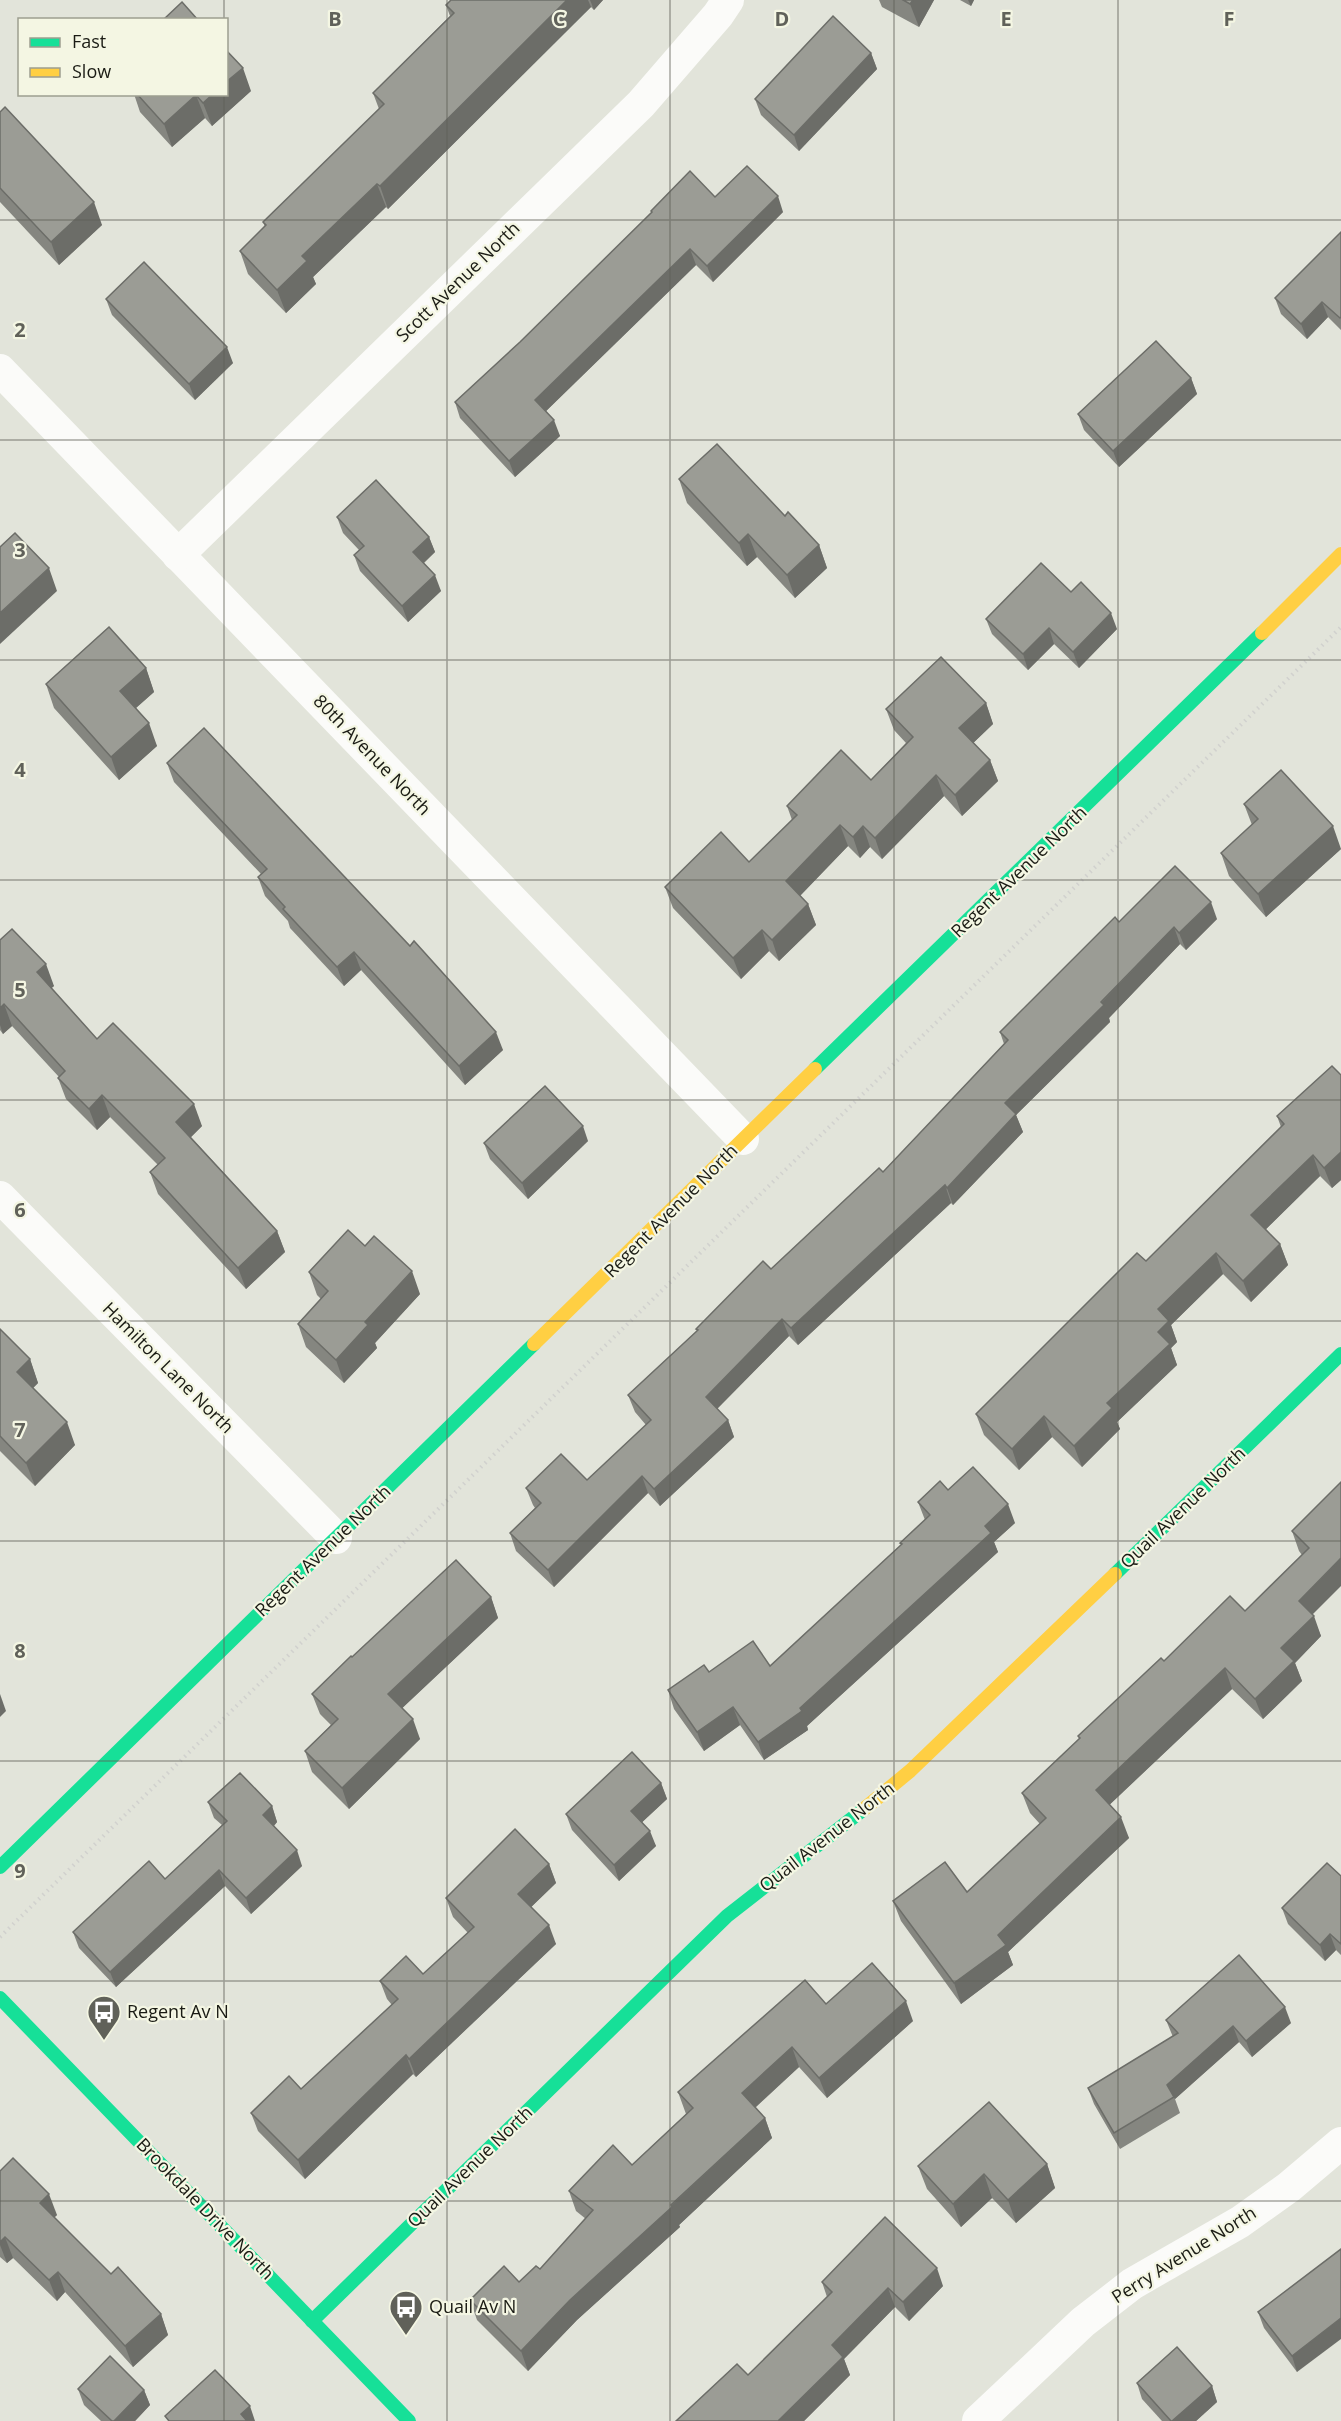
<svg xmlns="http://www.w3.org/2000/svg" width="1341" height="2421" font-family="'Open Sans',sans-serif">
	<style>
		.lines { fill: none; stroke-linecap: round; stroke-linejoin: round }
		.path { stroke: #d1d1ce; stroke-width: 4; stroke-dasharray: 1.5 4.5; stroke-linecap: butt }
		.street { stroke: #fbfbf9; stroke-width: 32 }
		.fast { stroke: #16e098; stroke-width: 14 }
		.slow { stroke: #ffcf43; stroke-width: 14 }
		.wall { fill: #858680 }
		.shaded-wall { fill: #6c6d68 }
		.building { fill: #9b9c95; stroke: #6c6d68; stroke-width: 1.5 }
		.grid { fill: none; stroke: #606159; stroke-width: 1.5; stroke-opacity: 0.55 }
		.labels { text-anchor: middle; stroke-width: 4.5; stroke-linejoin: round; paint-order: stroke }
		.street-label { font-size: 18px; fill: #1a1b14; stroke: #f4f6e3 }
		.poi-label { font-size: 18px; fill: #1a1b14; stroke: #f4f6e3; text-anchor: start }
		.grid-label { font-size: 20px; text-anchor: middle; font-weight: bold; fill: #606159; stroke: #f4f6e3; stroke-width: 4.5; stroke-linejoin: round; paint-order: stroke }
	</style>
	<rect width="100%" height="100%" fill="#e2e4da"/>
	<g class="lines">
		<polyline class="path" points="0,1937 1341,627"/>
		<g class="street">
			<polyline points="0,370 743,1139"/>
			<polyline points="178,555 641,104 718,15 728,0"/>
			<polyline points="0,1197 336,1538"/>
			<polyline points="978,2421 1083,2322 1132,2284 1240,2222 1289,2187 1341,2143"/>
		</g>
		<g class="fast">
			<polyline points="815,1069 1262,633"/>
			<polyline points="1115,1574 1341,1354"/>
			<polyline points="0,1867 534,1344"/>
			<polyline points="0,1998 409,2421"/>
			<polyline points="312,2321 727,1916 864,1809"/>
		</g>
		<g class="slow">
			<polyline points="1262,633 1341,554"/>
			<polyline points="534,1344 815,1069"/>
			<polyline points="864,1809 910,1771 1115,1574"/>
		</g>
	</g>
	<g class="wall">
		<polygon points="451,0 603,0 594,10 591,7 388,209 386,207 313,277 316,284 286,313 248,274 240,251 265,227 263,222 379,109 373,93 450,16 446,5"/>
		<polygon points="879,0 934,0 919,27 882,7"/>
		<polygon points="960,0 974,0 971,6"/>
		<polygon points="871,53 877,69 799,151 761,115 755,99"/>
		<polygon points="251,91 212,126 205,118 172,147 140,112 134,94 226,94"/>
		<polygon points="0,112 102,225 59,265 0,202"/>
		<polygon points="715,197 783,212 713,282 696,265 546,411 560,436 515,477 460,418 455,402 520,342 652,213 651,211"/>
		<polygon points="1341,232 1341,330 1328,317 1307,339 1281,314 1275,298"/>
		<polygon points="106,299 233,363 195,400 112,315"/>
		<polygon points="1191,378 1197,394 1119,467 1084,430 1078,414"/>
		<polygon points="679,479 785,516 819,545 827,568 795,598 757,557 747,566 687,503"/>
		<polygon points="337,517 429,537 435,552 424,563 441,591 408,622 360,571 354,555 359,550 343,533"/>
		<polygon points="986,619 1117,629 1079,668 1054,644 1028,670 992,634"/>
		<polygon points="146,668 154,692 136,708 157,746 119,780 54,708 46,684"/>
		<polygon points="986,703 993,724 973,743 990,760 998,781 962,816 944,796 882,859 870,847 860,858 848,846 800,896 808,904 816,925 779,961 769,951 741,979 673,908 665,887 749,862 792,820 787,806 871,780 906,743 894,730 886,709"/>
		<polygon points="167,763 503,1050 465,1085 361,970 344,986 290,928 288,921 265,896 258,877 261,874 174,782"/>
		<polygon points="1244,804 1341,849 1266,917 1229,876 1221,853 1252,825"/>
		<polygon points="1217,919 1186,950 1180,944 1109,1018 1110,1022 1016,1115 1023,1132 953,1205 951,1203 798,1345 789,1336 717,1409 728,1420 734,1437 660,1506 648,1493 554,1587 516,1551 510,1533 535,1508 533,1505 526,1488 587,1480 646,1425 635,1412 628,1395 697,1331 696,1329 771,1269 883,1172 1004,1044 1000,1032 1119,922"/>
		<polygon points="0,940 54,986 51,988 97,1039 202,1126 191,1137 277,1231 285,1252 246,1289 158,1194 150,1172 158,1165 110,1117 97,1130 66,1099 58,1078 59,1077 12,1026 3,1034 0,1030"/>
		<polygon points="1341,1075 1341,1180 1332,1188 1320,1176 1266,1229 1280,1244 1288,1265 1251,1302 1223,1274 1171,1325 1177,1342 1171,1348 1177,1365 1117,1422 1120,1429 1082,1467 1052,1437 1019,1470 984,1435 976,1414 1146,1261 1281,1127 1277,1116"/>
		<polygon points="588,1141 528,1199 490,1159 484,1143"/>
		<polygon points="309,1272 420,1294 375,1343 377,1348 344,1383 306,1347 298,1324 321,1299 317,1295"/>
		<polygon points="0,1329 30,1359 38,1383 33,1388 75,1445 35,1486 0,1451"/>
		<polygon points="1341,1482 1312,1615 1321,1636 1295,1663 1302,1681 1263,1719 1232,1689 1109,1805 1129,1838 1008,1952 1013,1965 961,2004 901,1921 893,1901 967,1892 1040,1824 1030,1813 1022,1793 1079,1739 1078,1736 1164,1661 1245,1611 1302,1555 1299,1551 1292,1531"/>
		<polygon points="948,1490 1015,1523 994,1542 998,1552 807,1726 808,1730 764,1760 740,1725 704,1751 674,1709 668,1690 709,1672 770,1666 901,1545 900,1543 925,1520 918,1502"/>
		<polygon points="491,1597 498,1618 402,1708 420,1739 349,1809 312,1772 305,1751 331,1725 320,1714 312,1694 352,1657"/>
		<polygon points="661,1783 667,1799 642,1822 656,1846 619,1881 572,1830 566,1814"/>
		<polygon points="208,1802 272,1806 277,1822 274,1826 302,1866 251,1914 225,1886 116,1987 79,1948 73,1932 165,1879 222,1825 214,1818"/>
		<polygon points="549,1864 556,1883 531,1907 556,1944 416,2077 413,2074 305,2179 258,2131 251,2113 301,2089 392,2005 387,1999 380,1981 423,1974 468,1933 453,1917 446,1898"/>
		<polygon points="1341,1876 1341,1955 1336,1950 1325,1961 1288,1924 1282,1908"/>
		<polygon points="826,2004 913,2021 827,2098 799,2067 755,2108 765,2118 772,2138 679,2225 680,2227 577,2320 528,2371 477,2320 470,2300 519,2282 540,2269 586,2219 576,2211 569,2191 632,2165 686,2114 678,2092"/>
		<polygon points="1166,2020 1291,2023 1252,2057 1239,2042 1175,2099 1180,2113 1120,2149 1094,2104 1088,2088 1173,2037"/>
		<polygon points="1047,2164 1055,2188 1016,2223 992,2198 961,2227 927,2189 918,2166"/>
		<polygon points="0,2171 57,2215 54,2217 111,2274 161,2314 168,2335 133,2367 65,2292 57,2301 13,2258 7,2263 0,2257"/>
		<polygon points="1341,2249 1297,2372 1264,2328 1258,2312"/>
		<polygon points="822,2282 943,2286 909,2321 895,2307 844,2359 850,2375 804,2421 676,2421 748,2375 827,2297"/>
		<polygon points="1137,2383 1212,2386 1217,2402 1196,2421 1162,2421 1142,2399"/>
		<polygon points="78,2389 144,2390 150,2405 135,2421 101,2421 84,2405"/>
	</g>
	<g class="shaded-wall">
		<polygon points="567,0 588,0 591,7 388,209 380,186"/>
		<polygon points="590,0 603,0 594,10"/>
		<polygon points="913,0 934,0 919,27 910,4"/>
		<polygon points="968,0 974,0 971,6"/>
		<polygon points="871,53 877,69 799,151 794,135"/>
		<polygon points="243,68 251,91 212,126 203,103 213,94 226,94 226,82"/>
		<polygon points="196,95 205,118 172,147 164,124"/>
		<polygon points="377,184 386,207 313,277 316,284 286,313 277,290 302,256"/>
		<polygon points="778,196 783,212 713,282 707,266"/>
		<polygon points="94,202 102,225 59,265 51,242"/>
		<polygon points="690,249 696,265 541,416 535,400"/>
		<polygon points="1322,302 1328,317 1307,339 1301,324"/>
		<polygon points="227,347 233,363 195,400 189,384"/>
		<polygon points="1191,378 1197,394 1119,467 1113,451"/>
		<polygon points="554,420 560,436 515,477 509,461"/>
		<polygon points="748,534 757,557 747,566 739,543"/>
		<polygon points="429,537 435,552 419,567 413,552"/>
		<polygon points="819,545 827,568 795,598 787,575"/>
		<polygon points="49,568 57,591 0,644 0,613"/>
		<polygon points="435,575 441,591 408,622 402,606"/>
		<polygon points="1111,613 1117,629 1079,668 1073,652"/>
		<polygon points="1049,628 1054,644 1028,670 1023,654"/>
		<polygon points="146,668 154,692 129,714 120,691"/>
		<polygon points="986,703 993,724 967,749 959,728"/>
		<polygon points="149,723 157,746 119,780 111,757"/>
		<polygon points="990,760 998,781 962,816 955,795"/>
		<polygon points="936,775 944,796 882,859 875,838"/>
		<polygon points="840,825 848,846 794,902 786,881"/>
		<polygon points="863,826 870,847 860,858 853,837"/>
		<polygon points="1333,826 1341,849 1266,917 1258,894"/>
		<polygon points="1211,902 1217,919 1186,950 1179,933"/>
		<polygon points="808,904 816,925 779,961 772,940"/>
		<polygon points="1174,927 1180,944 1109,1018 1110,1022 1016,1115 1023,1132 953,1205 947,1188 1005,1103"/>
		<polygon points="762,930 769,951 741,979 733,958"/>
		<polygon points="354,952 361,970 344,986 337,967"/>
		<polygon points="46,964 54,986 45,994 37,972"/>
		<polygon points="4,1004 12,1026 3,1034 0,1025 0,1008"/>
		<polygon points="496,1032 503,1050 465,1085 459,1066"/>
		<polygon points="102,1095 110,1117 97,1130 89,1109"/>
		<polygon points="194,1104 202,1126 184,1144 176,1122"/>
		<polygon points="583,1126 588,1141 528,1199 522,1183"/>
		<polygon points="1341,1152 1341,1180 1332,1188 1324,1168"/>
		<polygon points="1313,1155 1320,1176 1259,1236 1251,1215"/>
		<polygon points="945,1185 951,1203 798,1345 791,1328"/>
		<polygon points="277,1231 285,1252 246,1289 238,1268"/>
		<polygon points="1280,1244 1288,1265 1251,1302 1243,1281"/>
		<polygon points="1216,1253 1223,1274 1171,1325 1177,1342 1171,1348 1177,1365 1117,1422 1120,1429 1082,1467 1074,1446 1107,1403 1158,1332 1158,1309"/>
		<polygon points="412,1271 420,1294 375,1343 377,1348 344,1383 336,1360 365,1322"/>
		<polygon points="782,1319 789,1336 712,1414 706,1397"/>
		<polygon points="30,1359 38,1383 25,1396 17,1372"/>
		<polygon points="1044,1416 1052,1437 1019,1470 1012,1449"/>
		<polygon points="728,1420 734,1437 660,1506 654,1489"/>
		<polygon points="67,1422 75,1445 35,1486 26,1463"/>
		<polygon points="642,1476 648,1493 554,1587 548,1570"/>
		<polygon points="1008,1504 1015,1523 994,1542 998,1552 807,1726 808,1730 764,1760 758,1742 800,1708 985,1526"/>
		<polygon points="1341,1558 1341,1586 1306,1621 1299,1601"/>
		<polygon points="491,1597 498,1618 396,1714 388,1694"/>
		<polygon points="1314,1616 1321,1636 1295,1663 1302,1681 1263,1719 1255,1699 1281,1648"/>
		<polygon points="1225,1668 1232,1689 1103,1811 1096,1790"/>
		<polygon points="0,1694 6,1711 0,1717"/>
		<polygon points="733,1707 740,1725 704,1751 697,1732"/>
		<polygon points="413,1719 420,1739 349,1809 342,1788"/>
		<polygon points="661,1783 667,1799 637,1827 631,1811"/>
		<polygon points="272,1806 277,1822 269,1831 263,1815"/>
		<polygon points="1121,1817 1129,1838 1008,1952 1013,1965 961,2004 954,1983 998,1935"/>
		<polygon points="650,1831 656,1846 619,1881 614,1865"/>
		<polygon points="297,1850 302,1866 251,1914 246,1898"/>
		<polygon points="549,1864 556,1883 525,1913 518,1894"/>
		<polygon points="219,1870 225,1886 116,1987 110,1972"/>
		<polygon points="549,1925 556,1944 416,2077 409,2059"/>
		<polygon points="1330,1934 1336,1950 1325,1961 1320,1945"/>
		<polygon points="906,2001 913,2021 827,2098 819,2078"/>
		<polygon points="1285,2007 1291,2023 1252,2057 1246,2041"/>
		<polygon points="1233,2026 1239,2042 1175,2099 1167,2085"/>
		<polygon points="792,2047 799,2067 749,2113 742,2093"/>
		<polygon points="406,2055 413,2074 305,2179 298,2160"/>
		<polygon points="765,2118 772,2138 679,2225 680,2227 577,2320 528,2371 521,2351 570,2300"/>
		<polygon points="1047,2164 1055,2188 1016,2223 1008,2200"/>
		<polygon points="984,2174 992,2198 961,2227 953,2204"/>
		<polygon points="49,2194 57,2215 48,2224 40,2203"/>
		<polygon points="5,2237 13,2258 7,2263 0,2245 0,2242"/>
		<polygon points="937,2268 943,2286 909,2321 903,2302"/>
		<polygon points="58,2272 65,2292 57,2301 49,2280"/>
		<polygon points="888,2288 895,2307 844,2359 850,2375 804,2421 778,2421 832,2345"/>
		<polygon points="161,2314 168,2335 133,2367 125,2346"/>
		<polygon points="1341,2318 1341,2339 1297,2372 1292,2356"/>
		<polygon points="1212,2386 1217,2402 1196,2421 1172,2421"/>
		<polygon points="144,2390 150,2405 135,2421 114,2421"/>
		<polygon points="250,2406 255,2421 243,2421 241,2414"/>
	</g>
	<g class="building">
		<polygon points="451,0 567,0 380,186 377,184 302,256 307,261 277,290 240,251 266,225 263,222 384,104 373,93 454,13 446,5"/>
		<polygon points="903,0 913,0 910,4"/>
		<polygon points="182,2 198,20 163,20"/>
		<polygon points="833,16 871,53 794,135 755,99"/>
		<polygon points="226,50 243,68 226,82"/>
		<polygon points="137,94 213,94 203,103 196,95 164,124"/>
		<polygon points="5,107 94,202 51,242 0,188 0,112"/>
		<polygon points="747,166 778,196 707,266 690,249 535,400 554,420 509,461 455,402 520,342 652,212 651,211 690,171 715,197"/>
		<polygon points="1341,232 1341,317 1340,318 1322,302 1301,324 1275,298"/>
		<polygon points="144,262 227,347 189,384 106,299"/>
		<polygon points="1156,341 1191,378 1113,451 1078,414"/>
		<polygon points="717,444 785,516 788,512 819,545 787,575 748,534 739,543 679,479"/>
		<polygon points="376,480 429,537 413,552 435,575 402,606 354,555 364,546 337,517"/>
		<polygon points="15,533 49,568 0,613 0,547"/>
		<polygon points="1041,563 1071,592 1081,582 1111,613 1073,652 1049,628 1023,654 986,619"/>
		<polygon points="109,627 146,668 120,691 149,723 111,757 46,684"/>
		<polygon points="941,657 986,703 959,728 990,760 955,795 936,775 875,838 863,826 853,837 840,825 786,881 808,904 772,940 762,930 733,958 665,887 721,832 749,862 797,815 787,806 841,750 871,780 913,737 886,709"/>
		<polygon points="204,728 410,946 414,941 496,1032 459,1066 354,952 337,967 283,909 285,907 258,877 267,869 167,763"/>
		<polygon points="1281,770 1333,826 1258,894 1221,853 1258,819 1244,804"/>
		<polygon points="1175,866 1211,902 1179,933 1174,927 1101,1002 1104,1005 1005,1103 1016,1114 947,1188 945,1185 791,1328 782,1319 706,1397 728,1420 654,1489 642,1476 548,1570 510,1533 541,1503 526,1488 561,1454 587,1480 651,1420 628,1395 698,1330 696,1329 763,1261 771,1269 879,1168 883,1172 1008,1040 1000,1032 1115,917 1119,922"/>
		<polygon points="12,929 46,964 37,972 97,1039 113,1023 194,1104 176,1122 277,1231 238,1268 150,1172 165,1158 102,1095 89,1109 58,1078 65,1071 4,1004 0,1008 0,940"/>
		<polygon points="1332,1066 1341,1075 1341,1152 1324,1168 1313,1155 1251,1215 1280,1244 1243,1281 1216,1253 1158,1309 1169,1321 1158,1332 1170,1344 1107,1403 1112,1408 1074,1446 1044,1416 1012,1449 976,1414 1137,1253 1146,1261 1284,1124 1277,1116"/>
		<polygon points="545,1086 583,1126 522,1183 484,1143"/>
		<polygon points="348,1230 365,1246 374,1236 412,1271 365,1322 368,1325 336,1360 298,1324 328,1291 309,1272"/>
		<polygon points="0,1329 30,1359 17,1372 67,1422 26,1463 0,1436"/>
		<polygon points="973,1467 1008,1504 985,1526 991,1533 800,1708 802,1711 758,1742 733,1707 697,1732 668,1690 704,1665 709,1672 753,1641 770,1666 902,1544 900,1543 930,1515 918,1502 940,1481 948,1490"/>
		<polygon points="1341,1482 1341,1558 1299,1601 1314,1616 1281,1648 1294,1661 1255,1699 1225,1668 1096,1790 1121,1817 998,1935 1006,1945 954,1983 893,1901 945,1862 967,1892 1046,1818 1022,1793 1080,1738 1078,1736 1161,1658 1164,1661 1230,1596 1245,1611 1309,1548 1292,1531"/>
		<polygon points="456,1560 491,1597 388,1694 413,1719 342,1788 305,1751 338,1719 312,1694 351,1656 352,1657"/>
		<polygon points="632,1752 661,1783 631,1811 650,1831 614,1865 566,1814"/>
		<polygon points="240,1773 272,1806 263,1815 297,1850 246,1898 219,1870 110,1972 73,1932 149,1861 165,1879 227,1821 208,1802"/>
		<polygon points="515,1829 549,1864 518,1894 549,1925 409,2059 406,2055 298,2160 251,2113 289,2076 301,2089 398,1999 380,1981 406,1956 423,1974 474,1927 446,1898"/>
		<polygon points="1327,1863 1341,1876 1341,1944 1330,1934 1320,1945 1282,1908"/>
		<polygon points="1239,1955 1285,2007 1246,2041 1233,2026 1167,2085 1174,2097 1114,2133 1088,2088 1178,2033 1166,2020"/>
		<polygon points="872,1963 906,2001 819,2078 792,2047 742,2093 765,2118 671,2205 672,2207 570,2300 521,2351 470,2300 504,2266 519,2282 536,2266 540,2269 593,2210 569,2191 613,2145 632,2165 693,2108 678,2092 805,1980 826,2004"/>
		<polygon points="989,2102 1047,2164 1008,2200 984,2174 953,2204 918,2166"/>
		<polygon points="13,2158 49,2194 40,2203 111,2274 118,2267 161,2314 125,2346 58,2272 49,2280 5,2237 0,2242 0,2171"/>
		<polygon points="885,2217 937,2268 903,2302 888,2288 832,2345 843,2357 778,2421 676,2421 737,2364 748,2375 832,2292 822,2282"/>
		<polygon points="1341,2249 1341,2318 1292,2356 1258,2312"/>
		<polygon points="1177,2347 1212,2386 1172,2421 1171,2421 1137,2383"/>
		<polygon points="110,2356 144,2390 114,2421 112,2421 78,2389"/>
		<polygon points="215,2370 250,2406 241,2414 247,2421 169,2421 165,2416"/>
	</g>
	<path class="grid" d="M224,0V20M447,0V2421M670,0V2421M894,0V2421M1118,0V2421M224,94V2421M0,220H1341M0,440H1341M0,660H1341M0,880H1341M0,1100H1341M0,1321H1341M0,1541H1341M0,1761H1341M0,1981H1341M0,2201H1341"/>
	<defs>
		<symbol id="bus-pin" viewBox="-11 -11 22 30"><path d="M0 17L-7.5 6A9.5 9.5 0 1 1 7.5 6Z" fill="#606159" stroke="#f4f6e3"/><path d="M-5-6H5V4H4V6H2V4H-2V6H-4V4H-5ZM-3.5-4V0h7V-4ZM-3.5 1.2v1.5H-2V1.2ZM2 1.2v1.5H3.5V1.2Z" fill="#fff"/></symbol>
	</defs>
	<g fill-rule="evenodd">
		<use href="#bus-pin" x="85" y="1993" width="38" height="52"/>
		<use href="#bus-pin" x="387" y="2288" width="38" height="52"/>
	</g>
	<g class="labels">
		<g class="street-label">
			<text transform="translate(458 282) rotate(-44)" y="6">Scott Avenue North</text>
			<text transform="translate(372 755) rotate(46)" y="6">80th Avenue North</text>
			<text transform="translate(1019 872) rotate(-44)" y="6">Regent Avenue North</text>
			<text transform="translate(671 1211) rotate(-45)" y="6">Regent Avenue North</text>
			<text transform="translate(168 1368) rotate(45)" y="6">Hamilton Lane North</text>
			<text transform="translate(1183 1508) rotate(-44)" y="6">Quail Avenue North</text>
			<text transform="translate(323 1551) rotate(-44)" y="6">Regent Avenue North</text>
			<text transform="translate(827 1837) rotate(-38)" y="6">Quail Avenue North</text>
			<text transform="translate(470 2167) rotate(-44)" y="6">Quail Avenue North</text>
			<text transform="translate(205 2209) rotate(46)" y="6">Brookdale Drive North</text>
			<text transform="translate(1184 2255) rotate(-32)" y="6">Perry Avenue North</text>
		</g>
		<g class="poi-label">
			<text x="127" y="2018">Regent Av N</text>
			<text x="429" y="2313">Quail Av N</text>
		</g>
	</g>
	<g class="grid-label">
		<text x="335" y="26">B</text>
		<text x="559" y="26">C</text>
		<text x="782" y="26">D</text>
		<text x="1006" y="26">E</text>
		<text x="1229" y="26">F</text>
		<text x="20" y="337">2</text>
		<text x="20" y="557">3</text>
		<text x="20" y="777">4</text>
		<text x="20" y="997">5</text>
		<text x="20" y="1217">6</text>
		<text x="20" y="1437">7</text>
		<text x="20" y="1658">8</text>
		<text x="20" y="1878">9</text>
	</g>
	<rect x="18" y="18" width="210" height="78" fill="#f4f6e3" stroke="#9d9e90" stroke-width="1.5"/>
	<rect x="30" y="38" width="30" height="9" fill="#16e098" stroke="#9d9e90" stroke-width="1.5"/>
	<text x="72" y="48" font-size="18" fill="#1a1b14">Fast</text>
	<rect x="30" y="68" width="30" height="9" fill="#ffcf43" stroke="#9d9e90" stroke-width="1.5"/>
	<text x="72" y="78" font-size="18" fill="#1a1b14">Slow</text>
</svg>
